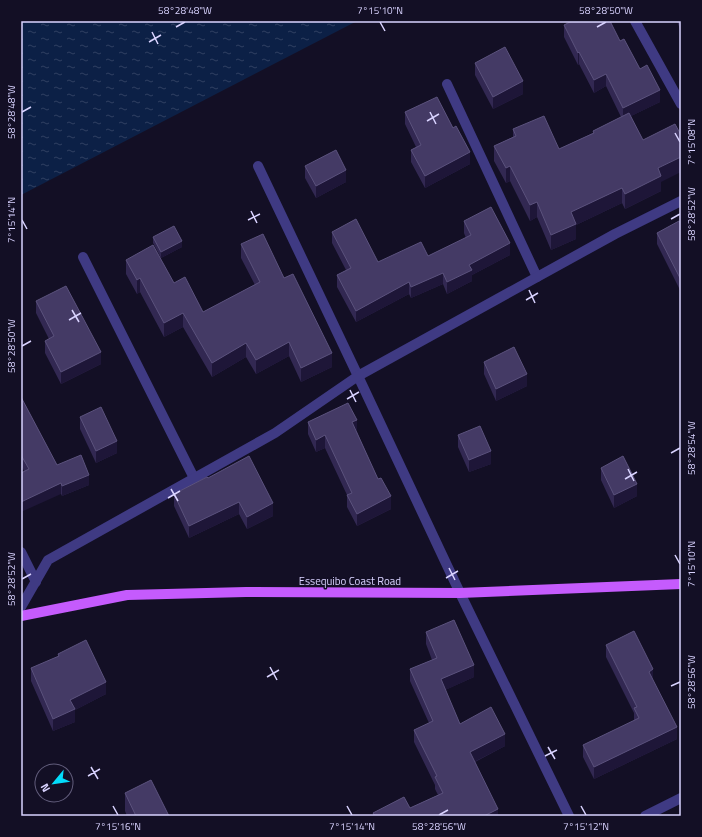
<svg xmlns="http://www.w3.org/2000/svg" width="702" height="837" font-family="'Titillium Web',sans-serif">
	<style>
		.water { fill: url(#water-ripples) }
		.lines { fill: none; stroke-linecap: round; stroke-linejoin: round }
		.minor { stroke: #3f3a83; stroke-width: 10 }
		.major { stroke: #c55bfd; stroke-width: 10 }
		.wall { fill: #322852 }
		.shaded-wall { fill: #1e1638 }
		.building { fill: #443a65; stroke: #5b527d }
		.ticks { fill: none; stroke: #d9d3ff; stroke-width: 1.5 }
		.labels { text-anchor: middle; stroke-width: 3; stroke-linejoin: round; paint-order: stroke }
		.street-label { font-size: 11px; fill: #d9d3ff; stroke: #130f25 }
		.neatline { fill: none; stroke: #d9d3ff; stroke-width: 1.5 }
		.ticks-label { font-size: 10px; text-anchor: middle; fill: #d9d3ff }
	</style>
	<defs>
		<pattern id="water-ripples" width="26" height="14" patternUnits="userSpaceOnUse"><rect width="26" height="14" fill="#0c2046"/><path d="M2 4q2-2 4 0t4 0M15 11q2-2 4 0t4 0" fill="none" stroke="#2f4062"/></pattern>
	</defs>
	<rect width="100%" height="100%" fill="#130f25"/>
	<polygon class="water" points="21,21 357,21 21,195"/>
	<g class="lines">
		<g class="minor">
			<polyline points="635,21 681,104"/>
			<polyline points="447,84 537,277"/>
			<polyline points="258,166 358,376 460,593 569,816"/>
			<polyline points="83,257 194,478"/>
			<polyline points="21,552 36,582"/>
			<polyline points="21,607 48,560 275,433 358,376 615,234 681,201"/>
			<polyline points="645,816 681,798"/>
		</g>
		<polyline class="major" points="21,616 127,595 246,592 460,593 681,584"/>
	</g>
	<g class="wall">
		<polygon points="677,21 681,21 681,32"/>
		<polygon points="564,25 620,41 640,69 660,102 631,116 661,182 661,191 625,209 622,203 576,225 576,239 551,250 537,217 530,221 510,181 506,183 494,161 494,146 513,137 513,129 559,149 593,133 593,131 621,117 606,86 594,93 579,64 578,65 564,37"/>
		<polygon points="475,63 523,94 493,109 475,75"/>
		<polygon points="405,112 470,164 425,188 411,162 411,150 416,147 405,124"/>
		<polygon points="305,166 346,182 316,198 305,178"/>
		<polygon points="464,221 510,255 472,275 472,281 447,294 443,284 411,298 409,294 356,322 337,287 337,275 346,270 332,243 332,232 378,262 428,256 466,238 464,233"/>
		<polygon points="681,225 681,292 657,244 657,233"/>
		<polygon points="153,237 182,247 161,258 153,243"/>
		<polygon points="241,244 284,278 332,367 301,382 289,356 256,374 246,357 212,377 183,327 164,337 140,292 137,294 126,274 126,260 174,283 203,312 255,285 241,258"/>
		<polygon points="36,301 101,364 61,384 45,353 45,341 49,339 36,313"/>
		<polygon points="484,362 527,386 496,401 484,374"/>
		<polygon points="21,397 57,465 89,485 62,496 61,494 24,471 21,465"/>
		<polygon points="80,417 117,453 96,463 80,429"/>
		<polygon points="308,422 357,432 391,509 357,526 347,507 347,495 325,448 316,452 308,434"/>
		<polygon points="458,435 491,464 469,472 458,447"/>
		<polygon points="601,468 637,496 614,508 601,480"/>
		<polygon points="208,478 273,516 247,529 239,514 189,538 174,506 174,494"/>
		<polygon points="426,632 474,677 445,690 460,724 505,746 475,762 498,816 373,816 373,813 410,808 438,795 435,789 435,785 414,742 414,730 429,723 410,681 410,669 432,660 426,644"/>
		<polygon points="606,645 653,681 677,739 594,779 583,757 583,745 634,721 634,713 606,657"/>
		<polygon points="58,654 106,694 75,710 75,722 53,731 31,681 31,668 58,657"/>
		<polygon points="125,793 169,816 127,816 125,811"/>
	</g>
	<g class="shaded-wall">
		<polygon points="579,52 579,64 578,65 578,53"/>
		<polygon points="606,74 606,86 594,93 594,80"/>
		<polygon points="523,81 523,94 493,109 493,97"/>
		<polygon points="660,90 660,102 623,120 623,108"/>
		<polygon points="470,152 470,164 425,188 425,176"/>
		<polygon points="681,157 681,172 661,182 661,191 625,209 625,194 658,168"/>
		<polygon points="510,166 510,181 506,183 506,168"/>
		<polygon points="346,170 346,182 316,198 316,186"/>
		<polygon points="622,188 622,203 576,225 576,239 551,250 551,235 571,212"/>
		<polygon points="537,202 537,217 530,221 530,205"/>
		<polygon points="182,241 182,247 161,258 161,252"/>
		<polygon points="510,243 510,255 472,275 472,281 447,294 447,282 469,265"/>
		<polygon points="443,273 443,284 411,298 411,287"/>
		<polygon points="140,278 140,292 137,294 137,280"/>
		<polygon points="409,282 409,294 356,322 356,311"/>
		<polygon points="183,313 183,327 164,337 164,323"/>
		<polygon points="289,342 289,356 256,374 256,360"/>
		<polygon points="246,343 246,357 212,377 212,363"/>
		<polygon points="101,352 101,364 61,384 61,372"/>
		<polygon points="332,353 332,367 301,382 301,368"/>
		<polygon points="527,374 527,386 496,401 496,389"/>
		<polygon points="357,420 357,432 352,422"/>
		<polygon points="325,435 325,448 316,452 316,440"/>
		<polygon points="117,441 117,453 96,463 96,451"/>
		<polygon points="491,451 491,464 469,472 469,460"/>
		<polygon points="89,475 89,485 62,496 62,486"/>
		<polygon points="61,483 61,494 21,512 21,502"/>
		<polygon points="637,484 637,496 614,508 614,495"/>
		<polygon points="391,496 391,509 357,526 357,514"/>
		<polygon points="239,502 239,514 189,538 189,526"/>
		<polygon points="273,503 273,516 247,529 247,517"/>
		<polygon points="474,665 474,677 441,692 441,679"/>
		<polygon points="653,669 653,682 649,672"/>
		<polygon points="106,682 106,694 75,710 75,722 53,731 53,719 70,700"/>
		<polygon points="677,727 677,739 594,779 594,767"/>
		<polygon points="505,734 505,746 470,764 470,752"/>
		<polygon points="498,809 498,816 484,816"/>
	</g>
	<g class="building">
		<polygon points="572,21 610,21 620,41 624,39 640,69 647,65 660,90 623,108 606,74 594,80 579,52 578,53 564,25"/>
		<polygon points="505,47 523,81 493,97 475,63"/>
		<polygon points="437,97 453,128 456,126 470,152 425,176 411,150 421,145 405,112"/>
		<polygon points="629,113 643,140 675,124 681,135 681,157 658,168 661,176 625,194 622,188 571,212 576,224 551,235 537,202 530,205 510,166 506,168 494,146 516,136 513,129 544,116 559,149 594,133 593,131"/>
		<polygon points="336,150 346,170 316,186 305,166"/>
		<polygon points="491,207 510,243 469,265 472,270 447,282 443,273 411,287 409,282 356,311 337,275 351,268 332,232 356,219 378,262 421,242 428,256 471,235 464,221"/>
		<polygon points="679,221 681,225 681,280 657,233"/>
		<polygon points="174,226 182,241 161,252 153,237"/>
		<polygon points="263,234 284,278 293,274 332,353 301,368 289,342 256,360 246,343 212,363 183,313 164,323 140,278 137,280 126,260 153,245 174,283 185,277 203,312 260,282 241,244"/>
		<polygon points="66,286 101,352 61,372 45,341 54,336 36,301"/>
		<polygon points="514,347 527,374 496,389 484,362"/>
		<polygon points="21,397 57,465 81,455 89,475 62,486 61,483 21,502 21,473 29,469 21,455"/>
		<polygon points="348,403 357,420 352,422 378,479 381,478 391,496 357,514 347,495 352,493 325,435 316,440 308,422"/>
		<polygon points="101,407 117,441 96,451 80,417"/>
		<polygon points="480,426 491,451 469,460 458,435"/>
		<polygon points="249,456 273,503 247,517 239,502 189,526 174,494 207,477 208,478"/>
		<polygon points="623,456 637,484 614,495 601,468"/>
		<polygon points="454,620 474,665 441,679 460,724 491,707 505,734 470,752 498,809 484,816 375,816 373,813 404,797 410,808 443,793 435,777 437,776 414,730 433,721 410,669 437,658 426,632"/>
		<polygon points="634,631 653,669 649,672 677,727 594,767 583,745 639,718 634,708 637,707 606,645"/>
		<polygon points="86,640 106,682 70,700 75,709 53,719 31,668 59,656 58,654"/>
		<polygon points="151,780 169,816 136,816 125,793"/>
	</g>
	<path class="ticks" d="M380,22L385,31M176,27L185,22M597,27L606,22M152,32L158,44M149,42L161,35M22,112L31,107M430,112L436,124M427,121L439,114M675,133L680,142M251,211L257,223M671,219L680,214M22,220L27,229M248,220L260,214M529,290L535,303M526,300L538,293M72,310L79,322M69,320L81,313M22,346L31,341M350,390L356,402M347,399L359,392M671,453L680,448M628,469L634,481M625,479L637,472M171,489L178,501M168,498L180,491M675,555L680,564M449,568L455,580M446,578L458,571M22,579L31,574M270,667L277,680M267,677L279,670M671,686L680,682M548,747L555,759M545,756L557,750M91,767L98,779M88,776L100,769M113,806L118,815M347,806L352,815M581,806L586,815M439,815L448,810"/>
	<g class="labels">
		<g class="street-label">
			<text x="350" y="585">Essequibo Coast Road</text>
		</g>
	</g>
	<rect width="702" height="837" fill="none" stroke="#130f25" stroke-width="44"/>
	<g transform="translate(54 783) rotate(241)"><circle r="19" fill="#130f25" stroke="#625d7c"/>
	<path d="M0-3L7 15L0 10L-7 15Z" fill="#03dcfb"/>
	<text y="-6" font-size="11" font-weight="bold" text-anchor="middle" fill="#d9d3ff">N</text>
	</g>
	<rect x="22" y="22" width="658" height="793" class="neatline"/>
	<g class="ticks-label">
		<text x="185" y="14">58°28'48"W</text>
		<text x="380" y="14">7°15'10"N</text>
		<text x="606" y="14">58°28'50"W</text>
		<text transform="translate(11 112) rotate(-90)" y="4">58°28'48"W</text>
		<text transform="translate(691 142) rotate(-90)" y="4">7°15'08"N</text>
		<text transform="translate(691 214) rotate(-90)" y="4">58°28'52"W</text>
		<text transform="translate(11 220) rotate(-90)" y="4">7°15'14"N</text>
		<text transform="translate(11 346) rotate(-90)" y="4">58°28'50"W</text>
		<text transform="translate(691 448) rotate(-90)" y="4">58°28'54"W</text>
		<text transform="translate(691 564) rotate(-90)" y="4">7°15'10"N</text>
		<text transform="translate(11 579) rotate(-90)" y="4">58°28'52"W</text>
		<text transform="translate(691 682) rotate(-90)" y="4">58°28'56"W</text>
		<text x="118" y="830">7°15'16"N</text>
		<text x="352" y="830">7°15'14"N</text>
		<text x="439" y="830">58°28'56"W</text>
		<text x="586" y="830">7°15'12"N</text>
	</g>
</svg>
